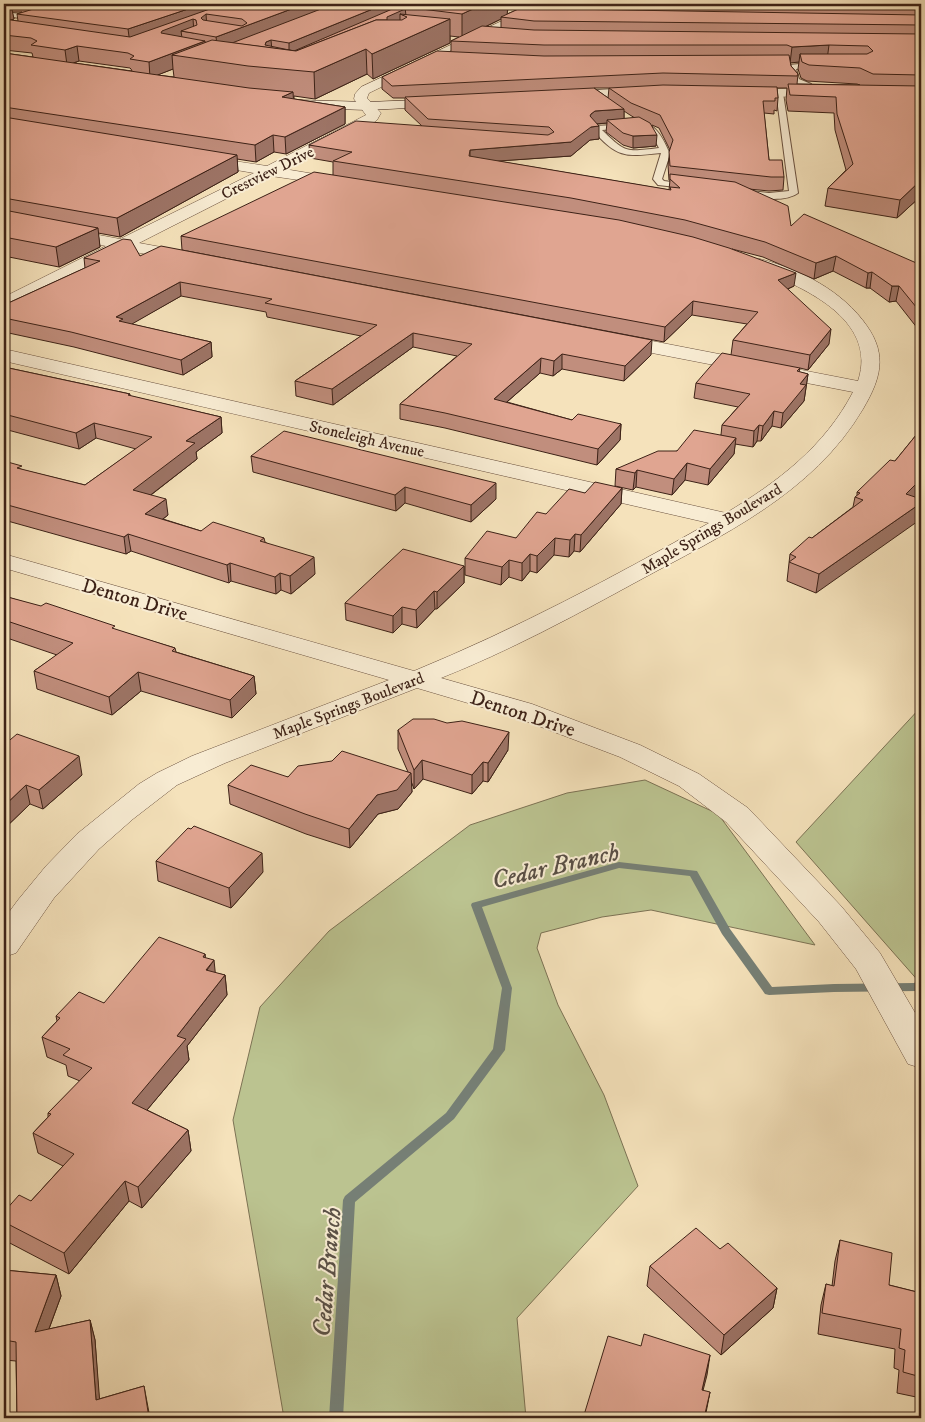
<svg xmlns="http://www.w3.org/2000/svg" width="925" height="1422" font-family="'IM FELL DW Pica',serif">
	<style>
		.green { fill: #bbc390; stroke: #7c7254 }
		.lines { fill: none; stroke-linecap: round; stroke-linejoin: round }
		.stream { fill: #767f75; fill-rule: evenodd }
		.service-casing { stroke: #6b5240; stroke-width: 2 }
		.minor-casing { stroke: #6b5240; stroke-width: 1 }
		.secondary-casing { stroke: #3d2217; stroke-width: 1 }
		.service { fill: #f8ecd3; fill-rule: evenodd }
		.minor { fill: #f8ecd3; fill-rule: evenodd }
		.secondary { fill: #f8ecd3; fill-rule: evenodd }
		.wall { fill: #c18e7d; stroke: #3d2217; fill-rule: evenodd }
		.shaded-wall { fill: #9d7466; stroke: #3d2217 }
		.building { fill: #e0a591; stroke: #3d2217; fill-rule: evenodd }
		.labels { text-anchor: middle; stroke-width: 4; stroke-linejoin: round; paint-order: stroke }
		.far-street-label { font-size: 16px; fill: #3d2217; stroke: #f8ecd3 }
		.street-label { font-size: 20px; fill: #3d2217; stroke: #f8ecd3 }
		.near-water-label { font-size: 25px; font-style: italic; fill: #5a5046; stroke: #f8ecd3 }
	</style>
	<rect width="100%" height="100%" fill="#f5e2bb"/>
	<filter id="stains"><feTurbulence type="fractalNoise" baseFrequency=".004" numOctaves="4"/><feColorMatrix values="0 0 0 0 .2 0 0 0 0 .09 0 0 0 0 .02 0 0 0 .5 -.17"/></filter>
	<radialGradient id="worn" r=".72"><stop offset=".6" stop-color="#630" stop-opacity="0"/><stop offset="1" stop-color="#630" stop-opacity=".3"/></radialGradient>
	<g class="green">
		<polygon points="921,707 921,984 796,842"/>
		<polygon points="645,780 718,814 815,945 651,910 602,917 541,933 537,948 558,1005 604,1095 638,1186 517,1318 526,1418 284,1418 233,1120 260,1007 329,931 470,825 567,793"/>
	</g>
	<g class="lines">
		<polygon class="stream" points="619,862 697,871 730,929 772,987 834,984 914,983 921,979 921,989 917,991 834,992 769,995 765,994 722,934 690,876 619,868 482,907 512,988 505,1050 454,1119 355,1202 343,1418 329,1418 343,1200 345,1196 446,1113 493,1049 502,988 471,905 472,903"/>
		<defs>
			<g id="service">
				<polygon points="530,4 546,4 547,5 544,7"/>
				<polygon points="4,12 37,16 40,18 37,20 4,16"/>
				<path d="M820,62H823V66L796,69L799,79L811,84V88C797,88 788,79 789,65Z"/>
				<path d="M776,91L783,93L798,193C785,203 756,198 740,195V191L743,190L769,193L789,191Z"/>
				<path d="M636,123C656,121 663,139 670,154L662,179L664,181L694,185V189L658,185L653,179L661,153C624,157 617,158 591,128L595,126L632,124L633,126L629,128L602,130C626,153 625,152 659,148L651,133L636,127Z"/>
			</g>
			<g id="minor">
				<polygon points="538,4 551,4 369,93 367,98 381,113 377,120 369,126 284,169 345,179 347,182 345,185 340,186 271,176 139,243 194,253 196,257 194,261 188,262 124,250 10,308 4,309 4,297 106,246 4,227 4,217 120,239 254,173 195,163 193,160 195,157 200,156 267,166 366,115 354,99 355,94 361,87"/>
				<path d="M760,259C800,269 843,291 867,326C888,356 880,380 863,409C813,494 721,536 638,581C574,616 509,651 441,678L532,704L640,745L699,774L748,808L841,906L880,953L921,1023V1068L908,1064L856,969L819,922L726,822L679,786L620,757L512,716L417,688L225,763L177,785L133,819L99,849L54,898L16,953L4,957V919L18,900L46,866L77,834L139,784L157,773L192,756L389,680L4,568V554L414,671C516,629 614,577 709,523L4,361V349L726,513C778,482 825,446 853,392L616,346L609,344L607,340L609,336L616,334L858,381C879,318 799,285 754,268L752,264L754,260Z"/>
			</g>
			<g id="secondary">
				<polygon points="645,88 649,89 651,92 649,95 563,99 557,95 563,91"/>
				<polygon points="740,88 825,90 831,94 825,98 736,95 734,92 736,89"/>
				<polygon points="443,99 449,103 448,106 368,110 298,108 292,104 298,100 368,102"/>
			</g>
		</defs>
		<use href="#service" class="service-casing"/>
		<use href="#minor" class="minor-casing"/>
		<use href="#secondary" class="secondary-casing"/>
		<use href="#service" class="service"/>
		<use href="#minor" class="minor"/>
		<use href="#secondary" class="secondary"/>
	</g>
	<g class="wall">
		<path d="M4,4H530V5L539,6V4H921V196L897,218L825,206L828,188L846,170L835,130L834,113L788,111L786,100L787,88H777L778,98L777,111L774,110V114L764,113L769,160L784,177L783,190L769,191L749,189L791,226L921,265V334L918,329L896,301L889,302L870,288H866L833,271L814,279L763,257L732,249L794,286L788,289L829,344L808,370L800,368L799,372L808,374L804,401L781,428L772,426L761,441H757L753,447L735,444L734,454L708,485L685,480L672,495L636,487L633,490L615,486L616,469L677,451L721,435L722,425L738,407L694,398L696,383L731,355L733,340L747,324L692,315L664,342L182,250L181,236L333,175V162L310,158L309,145L422,126L405,110V98H393L382,89V77L451,51V41L459,37L450,36V43L373,79L367,74L315,99L294,96V99L345,107V124L286,154L274,152L256,162L237,159L238,172L120,237L98,233L100,247L59,267L4,256V53L33,57L32,53L4,50ZM508,9L517,10L507,14ZM12,12H22L17,14L18,21L10,20L14,19ZM501,19V28L485,27ZM79,61L130,68L131,69L132,71L74,63ZM790,62H799L798,69L801,78L807,81L857,84L860,85L797,84L798,74L791,66ZM173,69L174,77L157,75ZM594,88H609L608,98ZM624,111L630,115L635,118L624,119ZM607,123L606,132L623,145L633,148L656,146L652,125L659,128L670,150L668,165L669,180H670L669,190L497,161L571,156L590,140L599,139L597,124Z"/>
		<polygon points="140,256 651,355 624,381 562,369 553,376 540,373 507,402 572,420 621,424 620,440 597,465 445,428 400,419 400,404 457,356 413,347 333,405 296,396 295,381 361,336 267,317 266,312 181,296 131,324 211,342 212,357 183,375 74,347 4,332 4,305 85,268 84,258"/>
		<polygon points="4,367 130,394 130,396 221,417 222,433 196,452 197,459 151,495 168,515 163,519 201,531 264,538 265,542 315,574 291,594 281,590 276,594 231,581 229,583 131,551 126,554 4,520 4,461 23,470 85,485 136,449 96,438 79,449 4,429"/>
		<polygon points="921,429 921,494 816,593 787,581 790,554 812,538 853,507 855,497 857,496 857,492 895,461"/>
		<polygon points="251,456 496,499 471,522 405,503 396,511 253,472"/>
		<polygon points="622,488 621,504 580,552 574,551 569,557 554,555 537,573 530,571 522,581 509,577 501,585 465,575 465,558 516,538 546,514 585,493"/>
		<polygon points="464,566 464,583 437,609 435,609 417,628 402,624 393,633 346,620 345,603"/>
		<polygon points="4,596 175,648 176,652 254,676 256,694 232,718 141,691 112,715 37,689 34,671 57,655 4,637"/>
		<polygon points="398,730 508,750 488,782 483,781 472,794 423,779 414,789 411,781 412,792 398,809 378,814 350,848 306,834 230,804 228,785 288,777 408,772 398,749"/>
		<polygon points="4,745 82,775 43,809 30,804 4,829"/>
		<polygon points="156,861 263,872 231,908 158,881"/>
		<polygon points="205,954 205,958 215,973 225,975 227,995 187,1046 189,1060 147,1110 188,1130 191,1151 142,1208 129,1201 69,1274 4,1240 4,1212 31,1201 63,1166 38,1153 33,1133 48,1117 48,1113 80,1081 68,1076 66,1065 47,1057 42,1037 57,1021 56,1016 104,1003"/>
		<polygon points="840,1240 889,1285 921,1293 921,1398 897,1393 899,1370 894,1368 895,1349 818,1334 821,1305 826,1284 832,1286 835,1261"/>
		<polygon points="720,1249 777,1288 773,1308 721,1355 647,1286 650,1266"/>
		<polygon points="4,1270 56,1275 61,1296 49,1329 90,1320 95,1340 99,1399 144,1386 150,1418 17,1418 16,1361 4,1360"/>
	</g>
	<g class="shaded-wall">
		<polygon points="30,4 63,4 32,13"/>
		<polygon points="203,4 272,4 206,14 207,28 196,20 193,19 194,33 181,31 182,38 130,44 128,29"/>
		<polygon points="305,4 342,4 218,52 216,37"/>
		<polygon points="385,4 448,4 405,7 406,16 400,14 400,25 289,53 289,43"/>
		<polygon points="484,4 508,4 507,16 501,17 501,19 462,38 462,14"/>
		<polygon points="521,4 530,4 530,6 521,10"/>
		<polygon points="11,5 14,19 4,22 4,8"/>
		<polygon points="450,19 450,43 373,79 372,54"/>
		<polygon points="271,40 272,51 265,45 266,42"/>
		<polygon points="205,41 206,56 172,55 173,69 150,78 149,62"/>
		<polygon points="829,45 827,60 800,54 799,62 790,63 792,47"/>
		<polygon points="77,46 79,61 67,65 65,50"/>
		<polygon points="366,49 367,74 315,99 314,72"/>
		<polygon points="293,92 294,108 282,97"/>
		<polygon points="345,107 345,124 286,154 285,137"/>
		<polygon points="624,109 624,122 607,120 607,123 595,124 591,127 599,126 599,139 590,140 571,156 470,163 470,150 571,142 591,114 595,111"/>
		<polygon points="273,135 274,152 256,162 255,145"/>
		<polygon points="657,135 656,146 633,148 633,136"/>
		<polygon points="237,155 238,172 120,237 117,218"/>
		<polygon points="921,180 921,196 897,218 900,200"/>
		<polygon points="98,228 100,247 59,267 56,247"/>
		<polygon points="836,256 833,271 814,279 816,263"/>
		<polygon points="872,272 870,288 866,288 868,273"/>
		<polygon points="796,273 794,286 776,294 778,280"/>
		<polygon points="180,282 181,296 125,328 116,317"/>
		<polygon points="892,286 899,286 896,301 889,302"/>
		<polygon points="693,301 692,315 664,342 665,327"/>
		<polygon points="831,329 829,344 808,370 810,355"/>
		<polygon points="413,333 413,347 333,405 332,389"/>
		<polygon points="652,340 651,355 624,381 625,366"/>
		<polygon points="211,342 212,357 183,375 181,360"/>
		<polygon points="562,354 562,369 553,376 554,361"/>
		<polygon points="541,358 540,373 493,414 494,399"/>
		<polygon points="808,374 804,401 781,428 783,413 800,384"/>
		<polygon points="774,411 772,426 761,441 763,426"/>
		<polygon points="221,417 222,433 196,452 197,459 135,507 133,490 186,441"/>
		<polygon points="94,423 96,438 79,449 76,433"/>
		<polygon points="621,424 620,440 597,465 598,449"/>
		<polygon points="759,425 757,441 753,447 754,431"/>
		<polygon points="736,438 734,454 708,485 710,469"/>
		<polygon points="687,463 685,480 672,495 674,479"/>
		<polygon points="637,470 636,487 633,490 635,473"/>
		<polygon points="921,479 921,494 903,512 906,494"/>
		<polygon points="496,483 496,499 471,522 471,505"/>
		<polygon points="405,487 405,503 396,511 395,495"/>
		<polygon points="622,488 621,504 580,552 581,535"/>
		<polygon points="166,499 168,515 147,531 145,514"/>
		<polygon points="921,503 921,519 816,593 819,574"/>
		<polygon points="128,534 131,551 126,554 124,537"/>
		<polygon points="575,534 574,551 569,557 570,540"/>
		<polygon points="555,538 554,555 537,573 537,556"/>
		<polygon points="530,554 530,571 522,581 522,563"/>
		<polygon points="314,557 315,574 291,594 290,576"/>
		<polygon points="509,560 509,577 501,585 502,567"/>
		<polygon points="230,563 231,581 229,583 227,565"/>
		<polygon points="464,566 464,583 437,609 437,592"/>
		<polygon points="280,573 281,590 276,594 275,577"/>
		<polygon points="434,591 435,609 417,628 416,610"/>
		<polygon points="402,607 402,624 393,633 393,616"/>
		<polygon points="138,672 141,691 112,715 109,697"/>
		<polygon points="254,676 256,694 232,718 230,700"/>
		<polygon points="509,732 508,750 488,782 488,763"/>
		<polygon points="79,756 82,775 43,809 39,790"/>
		<polygon points="422,760 423,779 414,789 414,770"/>
		<polygon points="483,762 483,781 472,794 472,775"/>
		<polygon points="411,773 412,792 398,809 378,814 350,848 349,829 377,795"/>
		<polygon points="26,785 30,804 4,829 4,806"/>
		<polygon points="262,853 263,872 231,908 229,888"/>
		<polygon points="205,954 207,970 214,960 216,980 209,990 203,957"/>
		<polygon points="225,975 227,995 187,1046 189,1060 136,1123 132,1103 177,1036"/>
		<polygon points="188,1130 191,1151 142,1208 138,1187"/>
		<polygon points="125,1181 129,1201 69,1274 64,1253"/>
		<polygon points="56,1275 61,1296 40,1353 35,1332"/>
		<polygon points="777,1288 773,1308 721,1355 724,1335"/>
		<polygon points="90,1320 95,1340 101,1418 96,1400"/>
		<polygon points="710,1355 707,1375 698,1410 702,1390"/>
		<polygon points="710,1392 705,1418 704,1418"/>
	</g>
	<g class="building">
		<polygon points="4,4 11,5 4,8"/>
		<polygon points="50,4 203,4 128,29 17,14"/>
		<path d="M224,4H238L244,7L251,4H305L216,37L181,31L197,25L196,20L193,19L162,31L161,33L205,41L149,62L130,59L134,56L128,53L77,46L65,50L31,45L37,41L31,38L4,35V19L130,37ZM206,14L242,19L247,23L242,26L203,20L201,18Z"/>
		<polygon points="334,4 385,4 289,43 271,40 266,42 265,45 294,51 404,4 413,4 405,7 405,9 387,17 387,20 376,20 296,51 232,43"/>
		<polygon points="413,4 484,4 462,14 405,7"/>
		<polygon points="719,4 921,4 921,7"/>
		<polygon points="527,5 565,9 921,15 921,25 534,21 501,17"/>
		<polygon points="400,14 450,19 372,54 366,49 314,72 248,66 172,55 212,40 296,51 376,20 402,20 407,17"/>
		<polygon points="482,26 534,30 921,34 921,75 873,74 860,68 809,65 802,62 800,54 867,54 873,51 868,46 829,45 792,47 787,45 544,45 451,41"/>
		<polygon points="437,51 544,56 789,55 791,66 798,74 797,76 663,73 392,86 382,77"/>
		<polygon points="4,53 249,88 293,92 282,97 345,107 285,137 273,135 255,145 4,107"/>
		<polygon points="788,84 921,86 921,180 900,200 828,188 853,164 837,114 836,97 790,95"/>
		<polygon points="663,85 777,87 778,98 775,98 775,101 763,101 769,160 782,160 784,177 771,177 670,166 669,152 673,140 660,115 631,103 609,88"/>
		<polygon points="594,88 624,109 595,111 591,114 590,116 599,126 591,127 571,142 470,150 469,156 671,190 670,187 680,188 670,179 670,174 735,182 788,206 791,226 804,214 921,265 921,313 899,286 892,286 872,272 868,273 836,256 816,263 765,242 685,220 571,198 333,161 352,152 309,145 356,121 548,135 554,132 549,127 428,119 405,97"/>
		<polygon points="4,117 237,155 117,218 4,198"/>
		<polygon points="639,117 650,123 657,135 633,136 623,133 607,120"/>
		<polygon points="314,172 619,220 693,237 729,248 796,273 778,280 831,329 810,355 733,340 758,312 693,301 665,327 181,236"/>
		<polygon points="4,210 98,228 56,247 4,237"/>
		<polygon points="123,239 131,240 140,256 161,246 652,340 625,366 562,354 554,361 541,358 494,399 572,420 578,414 621,424 598,449 445,413 400,404 472,344 413,333 332,389 295,381 377,325 265,303 272,299 180,282 116,317 123,319 119,321 211,342 181,360 71,332 4,318 4,305 100,261 84,258"/>
		<polygon points="722,353 800,368 797,371 808,374 800,384 806,385 783,413 774,411 763,426 759,425 754,431 722,425 750,394 696,383"/>
		<polygon points="4,367 130,394 128,395 221,417 186,441 195,443 133,490 166,499 145,514 201,531 213,522 264,538 260,541 314,557 290,576 280,573 275,577 230,563 227,565 128,534 124,537 4,504 4,461 22,466 17,468 85,485 152,437 94,423 76,433 4,414"/>
		<polygon points="921,429 921,479 906,494 921,499 921,503 819,574 789,562 796,557 790,554 809,537 812,538 863,500 855,497 860,493 857,492 890,460 895,461"/>
		<polygon points="694,430 736,438 710,469 687,463 674,479 637,470 635,473 616,469 658,451 677,451"/>
		<polygon points="284,431 496,483 471,505 405,487 395,495 251,456"/>
		<polygon points="595,482 622,488 581,535 575,534 570,540 555,538 537,556 530,554 522,563 509,560 502,567 465,558 487,531 516,538 537,512 546,514 569,489 585,493"/>
		<polygon points="403,549 464,566 437,592 434,591 416,610 402,607 393,616 345,603"/>
		<polygon points="4,596 41,606 46,603 115,626 112,628 175,648 172,651 254,676 230,700 138,672 109,697 34,671 73,643 4,620"/>
		<polygon points="413,719 434,719 447,723 462,721 509,732 488,763 483,762 472,775 422,760 414,770 398,730"/>
		<polygon points="17,734 79,756 39,790 26,785 4,806 4,745"/>
		<polygon points="342,751 411,773 397,790 377,795 349,829 305,814 228,785 251,765 288,777 298,766 332,761"/>
		<polygon points="194,826 262,853 229,888 156,861 188,828 191,829"/>
		<polygon points="159,937 205,954 203,957 214,960 206,970 225,975 177,1036 186,1039 132,1103 188,1130 138,1187 125,1181 64,1253 4,1222 4,1212 19,1195 31,1201 74,1154 33,1133 51,1114 48,1113 92,1068 63,1055 70,1049 42,1037 60,1018 56,1016 79,992 104,1003"/>
		<polygon points="696,1228 720,1249 728,1243 777,1288 724,1335 650,1266"/>
		<polygon points="840,1240 892,1253 889,1285 921,1293 921,1377 903,1372 905,1350 899,1348 901,1329 822,1313 826,1284 834,1286"/>
		<polygon points="4,1270 56,1275 35,1332 90,1320 96,1400 144,1386 149,1418 17,1418 16,1342 4,1340"/>
		<polygon points="644,1334 710,1355 702,1390 710,1392 704,1418 579,1418 580,1414 584,1415 608,1336 641,1346"/>
	</g>
	<g class="labels">
		<g class="far-street-label">
			<text transform="translate(267 172) rotate(-26)" y="6">Crestview Drive</text>
			<text transform="translate(367 438) rotate(13)" y="6">Stoneleigh Avenue</text>
			<text transform="translate(711 528) rotate(-31)" y="6">Maple Springs Boulevard</text>
			<text transform="translate(348 705) rotate(-21)" y="6">Maple Springs Boulevard</text>
		</g>
		<g class="street-label">
			<text transform="translate(135 599) rotate(16)" y="7">Denton Drive</text>
			<text transform="translate(523 713) rotate(18)" y="7">Denton Drive</text>
		</g>
		<g class="near-water-label">
			<text transform="translate(555 865) rotate(-13)" y="9">Cedar Branch</text>
			<text transform="translate(326 1272) rotate(-85)" y="9">Cedar Branch</text>
		</g>
	</g>
	<rect width="925" height="1422" fill="none" stroke="#f5e2bb" stroke-width="20"/>
	<rect x="5" y="5" width="915" height="1412" fill="none" stroke="#3d2217" stroke-width="2.5"/>
	<rect x="10" y="10" width="905" height="1402" fill="none" stroke="#3d2217"/>
	<rect width="100%" height="100%" filter="url(#stains)"/>
	<rect width="100%" height="100%" fill="url(#worn)"/>
</svg>
